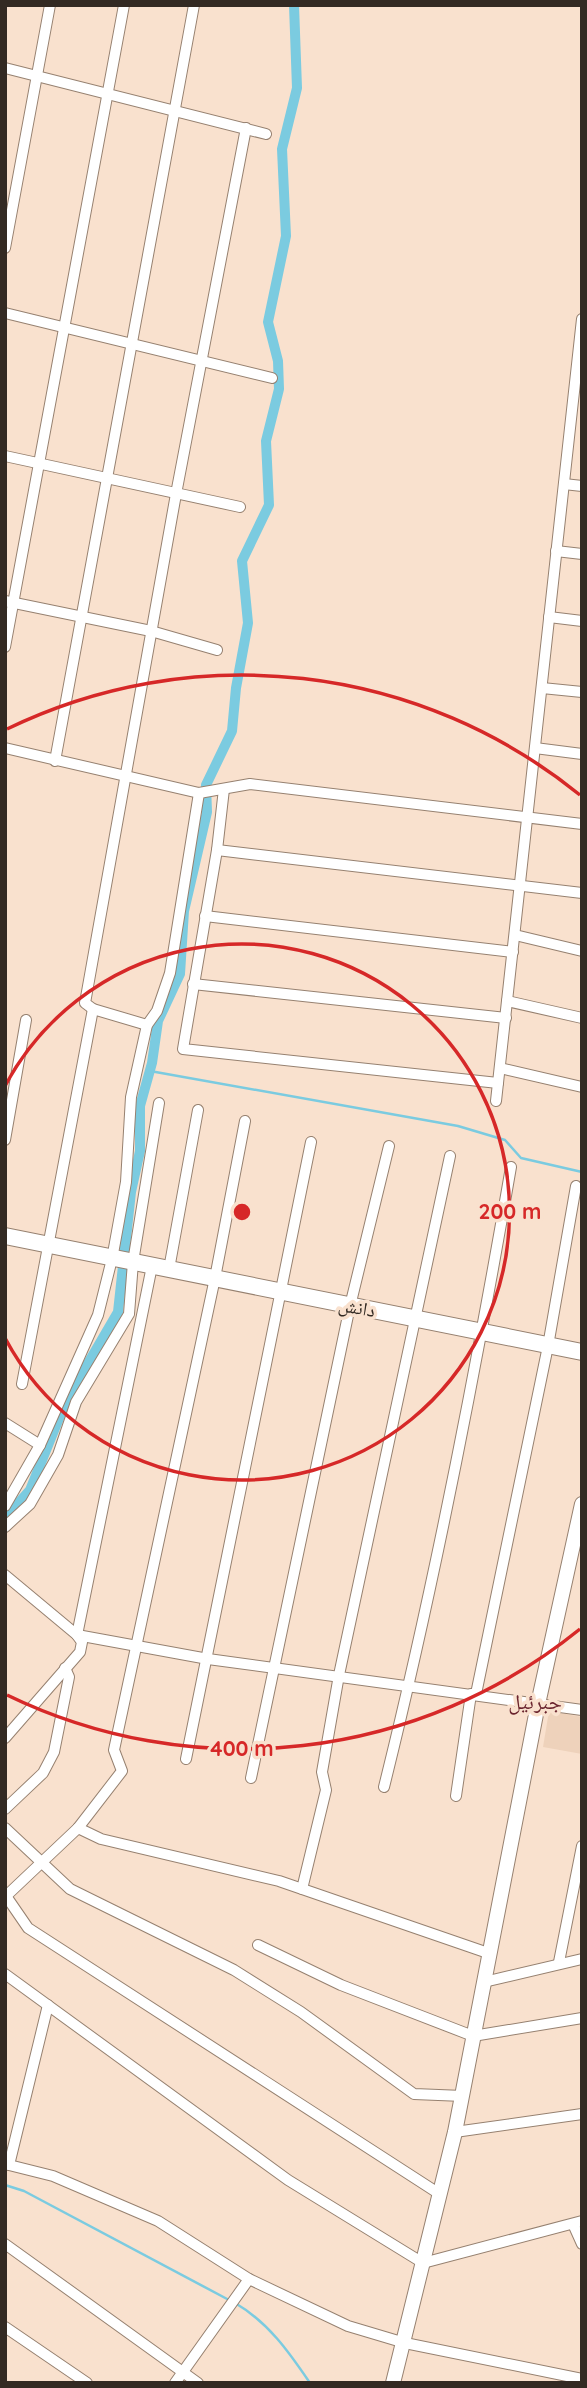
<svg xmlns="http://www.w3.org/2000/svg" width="587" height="2388" font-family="Quicksand,'Noto Naskh Arabic',sans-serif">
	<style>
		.built { fill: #eed2bb }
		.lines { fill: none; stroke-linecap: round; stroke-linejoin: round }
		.stream { stroke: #7bcbe0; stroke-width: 2.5 }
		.canal { stroke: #7bcbe0; stroke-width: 10 }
		.minor-casing { stroke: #968170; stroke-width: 12 }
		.tertiary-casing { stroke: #968170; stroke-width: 16 }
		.secondary-casing { stroke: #968170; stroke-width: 18 }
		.minor { stroke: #fff; stroke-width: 10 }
		.tertiary { stroke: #fff; stroke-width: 14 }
		.secondary { stroke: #fff; stroke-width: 16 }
		.ring { fill: none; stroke: #d62828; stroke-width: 3.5 }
		.labels { text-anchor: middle; stroke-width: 7; stroke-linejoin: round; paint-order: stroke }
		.street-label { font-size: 19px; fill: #332a23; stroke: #f9e1ce }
		.neighbourhood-label { font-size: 21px; fill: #6a242e; stroke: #f9e1ce }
		.centre { fill: #d62828; stroke: #f9e1ce; stroke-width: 3.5 }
		.ring-label { font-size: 21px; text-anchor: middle; font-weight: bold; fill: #d62828; stroke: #f9e1ce; stroke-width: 7; stroke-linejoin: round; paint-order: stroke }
	</style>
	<rect width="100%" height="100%" fill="#f9e1ce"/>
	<polygon class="built" points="549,1711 582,1717 582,1754 543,1747"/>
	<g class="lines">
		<g class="stream">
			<polyline points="150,1071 458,1126 505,1140 521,1158 582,1172"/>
			<polyline points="5,2185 24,2191 229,2300"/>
			<path d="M235,2303C268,2322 289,2352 310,2383"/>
		</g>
		<polyline class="canal" points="5,1518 30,1490 66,1401 118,1312 131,1192 140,1151 140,1106 152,1063 158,1021 180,974 184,911 207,812 206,785 232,731 236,688 248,623 242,561 269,505 266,441 279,389 278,361 268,322 286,236 282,149 297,88 294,5"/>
		<defs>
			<g id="minor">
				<polyline points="5,68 266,134"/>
				<polyline points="5,248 50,5"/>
				<polyline points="5,313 272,378"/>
				<polyline points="5,456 240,507"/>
				<polyline points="564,484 582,486"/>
				<polyline points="556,551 582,554"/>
				<polyline points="5,601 151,631 217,650"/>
				<polyline points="549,617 582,621"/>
				<polyline points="5,647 124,5"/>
				<polyline points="542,688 582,692"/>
				<polyline points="5,748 199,793 250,784 582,824"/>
				<polyline points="535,748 582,754"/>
				<polyline points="55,761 194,5"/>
				<polyline points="224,789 217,850 183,1049 498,1083"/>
				<polyline points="217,850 582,893"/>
				<polyline points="205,916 513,952"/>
				<polyline points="515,935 582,951"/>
				<polyline points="193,984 506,1018"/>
				<polyline points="507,1001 582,1018"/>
				<polyline points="147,1025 93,1009 85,1003 176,494 246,128"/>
				<polyline points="500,1068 582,1087"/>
				<polyline points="496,1101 582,319"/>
				<polyline points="5,1140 26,1020"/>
				<polyline points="169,1269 198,1110"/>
				<polyline points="22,1384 93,1009"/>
				<polyline points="5,1423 40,1445"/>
				<polyline points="5,1506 40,1445 98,1315 112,1259 126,1182 131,1097 147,1025 157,1011 170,973 199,793"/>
				<polyline points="5,1527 30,1504 58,1455 76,1402 129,1314 133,1262 159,1103"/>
				<polyline points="5,1575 77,1635 208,1659 582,1710"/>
				<polyline points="476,1694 548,1346 576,1186"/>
				<polyline points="5,1738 80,1652 82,1642 77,1635 152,1266"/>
				<polyline points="186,1759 311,1142"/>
				<polyline points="251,1778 350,1306 389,1146"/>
				<path d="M384,1787C435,1582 475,1375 511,1167"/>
				<polyline points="456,1796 471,1694"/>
				<polyline points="5,1809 43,1773 54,1752 69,1677 65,1668"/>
				<polyline points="5,1828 70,1889 234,1970 301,2012 414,2094 463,2096"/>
				<polyline points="78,1828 101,1839 279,1881 488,1953"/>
				<polyline points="302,1889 326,1790 322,1772 339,1675 450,1156"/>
				<polyline points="6,1896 28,1928 438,2193"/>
				<polyline points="5,1897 78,1828 122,1771 114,1750 215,1278 245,1121"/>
				<polyline points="258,1945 341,1985 473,2036 582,2018"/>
				<polyline points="559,1962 582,1846"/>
				<polyline points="5,1974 288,2180 423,2263 582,2221"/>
				<polyline points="484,1982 582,1959"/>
				<polyline points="455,2132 582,2114"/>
				<polyline points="5,2164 53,2176 158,2221 249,2279 348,2326 405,2343 582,2379"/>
				<polyline points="9,2165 48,2005"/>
				<polyline points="573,2224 582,2244"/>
				<polyline points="5,2244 198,2383"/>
				<polyline points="5,2327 87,2383"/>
				<polyline points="175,2383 249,2279"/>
			</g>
			<polyline id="tertiary" points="393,2383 455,2132 538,1704 582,1504"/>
			<polyline id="secondary" points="5,1236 582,1352"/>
		</defs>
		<use href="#minor" class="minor-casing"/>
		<use href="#tertiary" class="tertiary-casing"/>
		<use href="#secondary" class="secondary-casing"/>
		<use href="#minor" class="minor"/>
		<use href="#tertiary" class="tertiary"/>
		<use href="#secondary" class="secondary"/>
	</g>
	<g class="ring">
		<path d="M5 1086A268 268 0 1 1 5 1338"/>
		<path d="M580 1629A537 537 0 0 1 7 1695M7 729A537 537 0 0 1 580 795"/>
	</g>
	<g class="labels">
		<g class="street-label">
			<text transform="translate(357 1307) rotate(10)" y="7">دانش</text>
		</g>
		<g class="neighbourhood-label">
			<text x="535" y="1709">جبرئیل</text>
		</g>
	</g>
	<circle cx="242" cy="1212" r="10" class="centre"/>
	<g class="ring-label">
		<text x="510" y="1219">200 m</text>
		<text x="242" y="1756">400 m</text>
	</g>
	<rect width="587" height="2388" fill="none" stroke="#332a23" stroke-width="14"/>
</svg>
